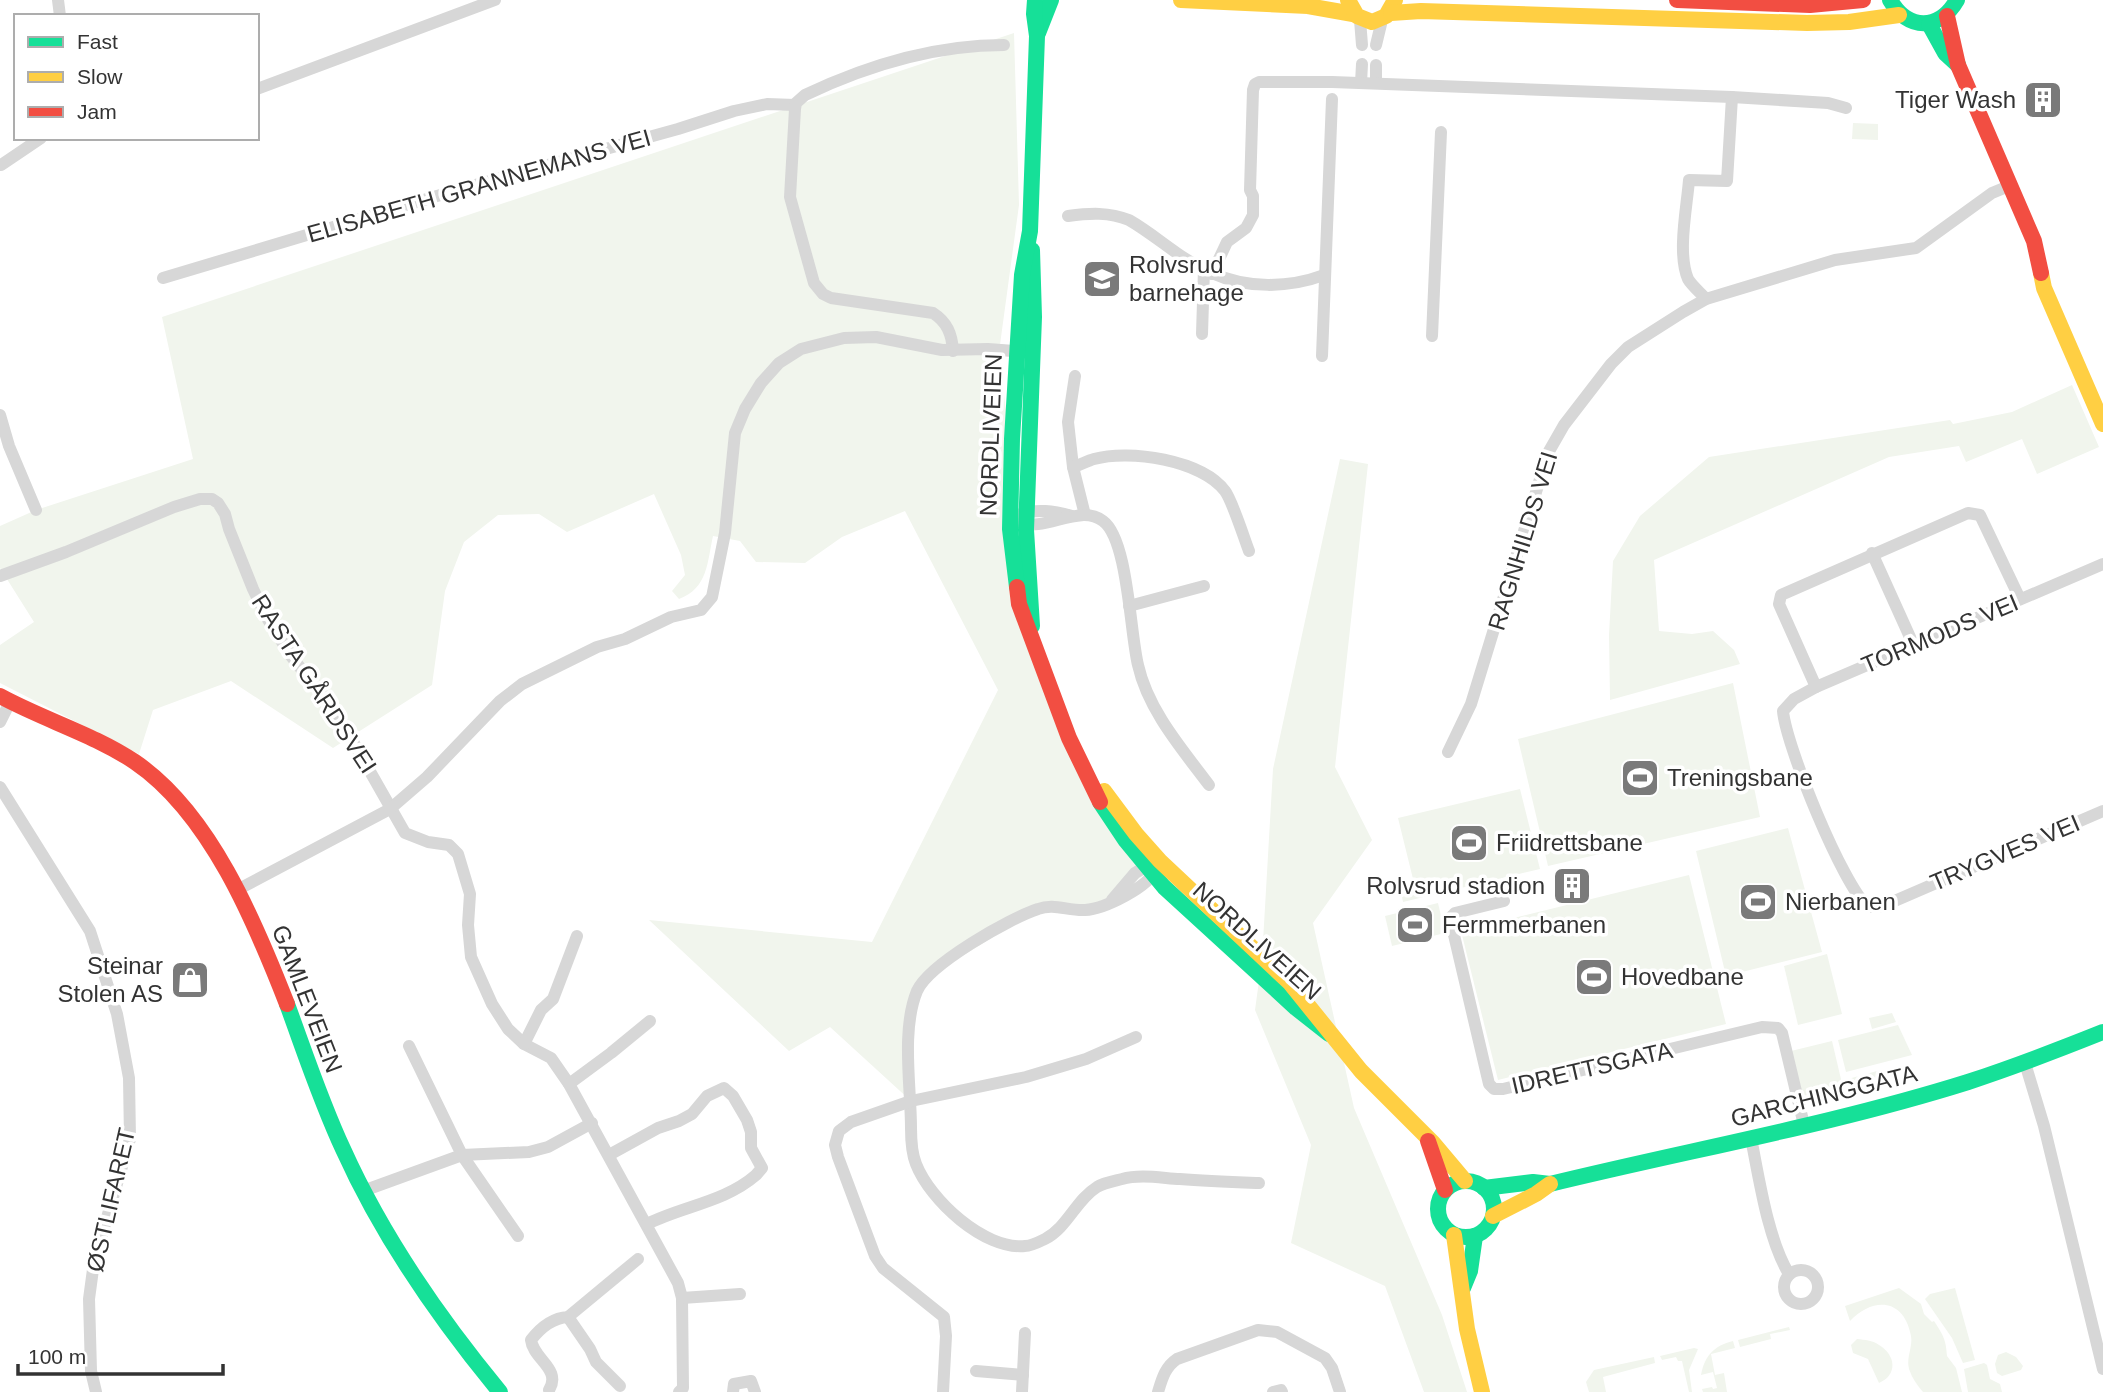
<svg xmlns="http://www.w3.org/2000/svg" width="2103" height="1392" font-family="Helvetica,sans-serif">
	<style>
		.green { fill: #f1f5ed }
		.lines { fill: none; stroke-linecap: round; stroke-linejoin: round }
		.street { stroke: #d7d7d7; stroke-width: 12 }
		.fast { stroke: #16e098; stroke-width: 16 }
		.slow { stroke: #ffcf43; stroke-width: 16 }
		.jam { stroke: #f24e42; stroke-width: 16 }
		.labels { text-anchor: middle; stroke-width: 7; stroke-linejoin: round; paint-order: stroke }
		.poi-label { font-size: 24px; fill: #333; stroke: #fff; text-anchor: start }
		.street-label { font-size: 24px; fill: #333; stroke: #fff }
	</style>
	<rect width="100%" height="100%" fill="#fff"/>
	<g class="green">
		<path d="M1014,33L1019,205L999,352L1019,522L1024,595L1092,783L1155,867L1104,904L1040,908L925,979L913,1008L911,1101L830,1027L789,1051L649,920L872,942L998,690L905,511L842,537L805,563L756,562L740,541L713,536C707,563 708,588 679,599L672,591L685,575L681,555L654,494L567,532L539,514L498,515L464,542L445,591L432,685L333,748L231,681L153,710L139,754L0,683V645L34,622L0,568V526L36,510L193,459L162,317Z"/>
		<polygon points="1853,123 1878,124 1878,140 1852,139"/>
		<polygon points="2072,385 2099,447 2037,474 2022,439 1966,462 1959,446 1889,457 1654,560 1659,631 1692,634 1713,631 1734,650 1740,664 1610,700 1609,635 1613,561 1640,516 1709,457 1950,420 1953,424 2012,412"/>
		<polygon points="1340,459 1368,464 1335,767 1372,840 1313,923 1354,1108 1442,1315 1467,1392 1424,1392 1385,1286 1291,1243 1311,1145 1255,1010 1262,959 1273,769"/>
		<polygon points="1733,683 1760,817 1548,866 1518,739"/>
		<polygon points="1520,789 1540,869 1403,902 1400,887 1414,883 1398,818"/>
		<polygon points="1788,828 1822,952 1726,976 1696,851"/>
		<polygon points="1689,875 1726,1024 1498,1080 1461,931"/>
		<polygon points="1438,903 1445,933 1392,946 1385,916"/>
		<polygon points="1827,954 1842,1014 1798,1025 1784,966"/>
		<polygon points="1892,1013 1896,1022 1872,1029 1869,1018"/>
		<polygon points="1898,1025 1912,1055 1846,1072 1838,1040"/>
		<polygon points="1832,1041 1844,1092 1804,1101 1791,1051"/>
		<polygon points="1877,1071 1881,1083 1851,1091 1848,1079"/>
		<path d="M1899,1288L1921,1304L1924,1314L1932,1322L1934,1321C1943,1335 1946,1339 1947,1356L1956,1368L1962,1392H1923C1917,1385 1912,1378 1909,1369C1906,1357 1913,1347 1911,1336C1904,1298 1873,1297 1850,1321L1845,1306Z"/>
		<polygon points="1955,1288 1975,1360 1963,1363 1952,1338 1925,1299 1930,1294"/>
		<polygon points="1789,1327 1790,1330 1770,1334 1771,1339 1740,1347 1738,1340"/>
		<path d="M1857,1339C1865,1340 1872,1340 1879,1345C1896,1355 1898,1375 1879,1383L1868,1359L1853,1353L1851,1345Z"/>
		<path d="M1733,1341L1735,1348L1711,1354L1715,1375L1724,1373L1727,1392H1703L1702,1389L1712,1387L1713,1389L1717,1388L1713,1372L1701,1375C1705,1355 1714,1346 1733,1341Z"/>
		<polygon points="1694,1348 1698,1349 1689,1370 1692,1392 1689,1392 1682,1361 1678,1361 1676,1357 1662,1360 1660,1356"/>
		<polygon points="2006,1352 2016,1357 2023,1366 2021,1370 2002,1376 1997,1373 1995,1364 1998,1355"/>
		<polygon points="1654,1357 1655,1363 1603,1377 1606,1392 1589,1392 1586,1382 1594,1370"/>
		<polygon points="1984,1363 1987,1365 1990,1379 2000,1384 2002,1392 1968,1392 1964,1369"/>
	</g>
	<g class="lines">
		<g class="street">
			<polyline points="58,0 60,16"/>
			<polyline points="1360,20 1362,45"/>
			<polyline points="1376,45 1382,20"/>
			<polyline points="1361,83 1362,64"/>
			<polyline points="1376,83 1376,65"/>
			<polyline points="257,89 495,0"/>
			<polyline points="1,165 41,138"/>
			<path d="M1068,216C1090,213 1109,212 1129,220C1157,236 1182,261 1212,273C1247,289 1289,288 1324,275"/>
			<polyline points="1212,274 1227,242 1246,228 1253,215 1253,196 1250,190 1253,90 1255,84 1259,82 1332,82 1732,97 1828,103 1846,108"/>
			<polyline points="163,278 457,190 678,129 734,111 767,104 795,105"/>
			<path d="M1706,299C1701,293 1692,286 1688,279C1677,253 1687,207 1689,180L1727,181L1732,97"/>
			<polyline points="1202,334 1204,269"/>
			<polyline points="1432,336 1441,132"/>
			<path d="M953,351C952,334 947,322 933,313L831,298L823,294L814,283L790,197L795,109L796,103L805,95C868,65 934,45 1004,45"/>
			<polyline points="1322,356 1332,99"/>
			<polyline points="1075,376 1068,422 1073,467 1085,515"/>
			<polyline points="0,415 9,446 36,510"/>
			<path d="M1073,467C1080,465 1087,461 1094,459C1129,449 1202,460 1225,491C1232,500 1244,538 1249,551"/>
			<path d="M1018,515C1037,508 1054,511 1072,516"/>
			<path d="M1019,522C1045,533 1079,503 1103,521C1128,539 1130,633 1138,665C1148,710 1182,749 1209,785"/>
			<polyline points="1872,553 1914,646"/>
			<path d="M2103,564L1816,687L1794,699L1783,711C1786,746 1843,886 1868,907L1883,906L2103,811"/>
			<polyline points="0,576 66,552 174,507 200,499 212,499 218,503 225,514 229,529 253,589 267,618 291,656 339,717 405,833 428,842 449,845 458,854 470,894 468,925 471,957 492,1004 508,1029 524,1044 551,1058 569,1084 678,1283 682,1298 683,1388 679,1392"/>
			<polyline points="1129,606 1204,586"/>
			<polyline points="1816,687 1779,604 1781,595 1968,513 1980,515 2020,599"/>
			<polyline points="0,722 10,702"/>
			<polyline points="1448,752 1471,704 1548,453 1564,425 1611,364 1628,347 1683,312 1706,299 1835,260 1916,248 1992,193 2009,186"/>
			<polyline points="0,787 90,931 117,1014 129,1078 130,1139 94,1262 89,1299 91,1371 96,1392"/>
			<path d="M1156,869C1149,887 1104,909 1085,910C1068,911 1054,903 1038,909C1010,918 929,964 917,991C901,1030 911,1087 911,1128C911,1139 912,1154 916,1164C930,1200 984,1250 1025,1246C1031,1246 1039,1242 1045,1239C1067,1228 1076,1200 1097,1187C1103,1183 1114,1181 1122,1179C1140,1174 1161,1178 1180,1179C1206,1181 1233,1182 1259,1183"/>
			<polyline points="237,890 390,809 427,777 500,701 522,684 597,647 625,639 671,617 701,610 712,597 725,533 735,433 745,409 761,383 779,363 801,349 844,338 876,337 942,350 988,349 1026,352"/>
			<polyline points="1112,900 1135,873 1152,863"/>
			<polyline points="1504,901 1455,913 1450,918 1489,1084 1494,1089 1503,1089 1762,1027 1778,1028 1782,1033 1804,1125"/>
			<polyline points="524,1044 541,1010 553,999 577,936"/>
			<polyline points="409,1046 462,1155 518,1236"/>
			<polyline points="2025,1063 2044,1126 2103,1369"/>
			<polyline points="569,1084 611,1053 650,1021"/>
			<path d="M1751,1138C1759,1178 1768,1240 1789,1274"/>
			<path d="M609,1155L658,1128L679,1121L692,1114L707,1096L724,1088L733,1096L747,1120L751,1132V1148L762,1168L756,1175C725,1202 683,1206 647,1224"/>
			<polyline points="363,1191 462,1155 529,1152 548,1147 592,1123"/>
			<circle cx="1801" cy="1287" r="17"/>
			<polyline points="682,1298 740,1294"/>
			<polyline points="568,1317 590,1349 596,1362 620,1386"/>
			<polyline points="976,1371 1023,1375"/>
			<path d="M549,1390C562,1369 533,1359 531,1340C541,1327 552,1318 568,1317L638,1259"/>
			<polyline points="733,1392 734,1384 751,1381 755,1392"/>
			<polyline points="943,1392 946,1336 944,1317 883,1268 875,1256 838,1157 835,1145 839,1131 851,1122 911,1101 1026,1077 1086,1059 1136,1037"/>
			<polyline points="1022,1392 1025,1333"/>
			<path d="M1158,1392C1162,1379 1165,1367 1177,1359L1258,1330L1277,1332L1325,1358L1332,1368L1340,1392"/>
			<polyline points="1273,1392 1281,1390 1282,1392"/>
		</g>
		<g class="fast">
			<path d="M1890,0C1908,31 1939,31 1957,0"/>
			<polyline points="1929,24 1945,53 1958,65"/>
			<polyline points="1038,33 1051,0"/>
			<polyline points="1032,250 1034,317 1026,530 1032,626"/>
			<polyline points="1017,587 1010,529 1012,439 1022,275 1030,231 1037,36 1034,14 1035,0"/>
			<polyline points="1100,802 1126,841 1164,887 1296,1008 1329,1034"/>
			<path d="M287,1004C305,1053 321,1102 343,1149C383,1238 438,1317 500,1392"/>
			<circle cx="1466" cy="1209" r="28"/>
			<path d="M1484,1188L1533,1182L1550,1184C1689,1150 1831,1125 1968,1082C2014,1067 2058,1050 2103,1032"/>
			<polyline points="1463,1288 1470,1271 1475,1236"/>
		</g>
		<g class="slow">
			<polyline points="1181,0 1308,6 1353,14"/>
			<polyline points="1348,0 1357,16 1372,22 1386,16 1395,0"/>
			<polyline points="1391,13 1421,11 1807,23 1849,22 1899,15"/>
			<polyline points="2041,273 2044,288 2103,424"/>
			<polyline points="1104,791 1136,834 1160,861 1290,983 1361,1071 1433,1143 1465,1181"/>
			<polyline points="1493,1216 1536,1194 1550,1184"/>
			<polyline points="1454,1235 1467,1329 1482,1392"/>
		</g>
		<g class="jam">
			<polyline points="1677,0 1810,5 1863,0"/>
			<polyline points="1947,16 1958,65 2034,241 2041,273"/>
			<polyline points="1017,587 1019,604 1069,738 1100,802"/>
			<path d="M0,696C44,720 93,734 135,762C210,813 255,922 287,1004"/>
			<polyline points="1428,1141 1445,1190"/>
		</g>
	</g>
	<defs>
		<symbol id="building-square" viewBox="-11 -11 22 22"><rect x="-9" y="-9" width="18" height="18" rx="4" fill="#7a7a7a" stroke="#fff"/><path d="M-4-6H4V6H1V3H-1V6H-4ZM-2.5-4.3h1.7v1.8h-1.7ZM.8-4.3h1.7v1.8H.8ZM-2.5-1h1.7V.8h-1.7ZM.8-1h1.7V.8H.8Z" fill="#fff"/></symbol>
		<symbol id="school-square" viewBox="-11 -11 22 22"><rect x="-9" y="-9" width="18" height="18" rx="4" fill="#7a7a7a" stroke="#fff"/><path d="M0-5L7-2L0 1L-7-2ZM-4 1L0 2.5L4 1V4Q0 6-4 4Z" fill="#fff"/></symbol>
		<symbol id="stadium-square" viewBox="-11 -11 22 22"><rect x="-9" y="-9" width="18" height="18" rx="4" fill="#7a7a7a" stroke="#fff"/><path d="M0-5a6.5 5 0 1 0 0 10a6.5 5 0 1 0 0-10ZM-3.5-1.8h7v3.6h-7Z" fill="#fff"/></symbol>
		<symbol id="shop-square" viewBox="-11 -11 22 22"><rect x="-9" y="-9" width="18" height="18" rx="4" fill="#7a7a7a" stroke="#fff"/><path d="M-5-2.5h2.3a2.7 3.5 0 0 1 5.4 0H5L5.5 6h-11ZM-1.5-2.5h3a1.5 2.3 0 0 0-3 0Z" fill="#fff"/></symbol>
	</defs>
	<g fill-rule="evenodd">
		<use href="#building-square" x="2021" y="78" width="44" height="44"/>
		<use href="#school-square" x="1080" y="257" width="44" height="44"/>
		<use href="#stadium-square" x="1618" y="756" width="44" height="44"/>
		<use href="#stadium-square" x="1447" y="821" width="44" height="44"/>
		<use href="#building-square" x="1550" y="864" width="44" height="44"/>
		<use href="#stadium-square" x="1736" y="880" width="44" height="44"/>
		<use href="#stadium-square" x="1393" y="903" width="44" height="44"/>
		<use href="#stadium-square" x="1572" y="955" width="44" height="44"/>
		<use href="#shop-square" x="168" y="958" width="44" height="44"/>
	</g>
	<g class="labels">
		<g class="poi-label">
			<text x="2016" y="108" text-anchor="end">Tiger Wash</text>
			<text x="1129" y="273">Rolvsrud<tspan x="1129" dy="28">barnehage</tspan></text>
			<text x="1667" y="786">Treningsbane</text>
			<text x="1496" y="851">Friidrettsbane</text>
			<text x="1545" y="894" text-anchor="end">Rolvsrud stadion</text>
			<text x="1785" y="910">Nierbanen</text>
			<text x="1442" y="933">Fermmerbanen</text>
			<text x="163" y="974" text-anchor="end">Steinar<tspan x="163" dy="28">Stolen AS</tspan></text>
			<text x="1621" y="985">Hovedbane</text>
		</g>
		<g class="street-label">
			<text transform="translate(479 186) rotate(-16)" y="8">ELISABETH GRANNEMANS VEI</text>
			<text transform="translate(991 435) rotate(-88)" y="8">NORDLIVEIEN</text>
			<text transform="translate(1523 541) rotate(-73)" y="8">RAGNHILDS VEI</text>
			<text transform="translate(1940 634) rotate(-23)" y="8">TORMODS VEI</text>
			<text transform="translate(314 684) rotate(57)" y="8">RASTA GÅRDSVEI</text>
			<text transform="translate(2005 853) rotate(-23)" y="8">TRYGVES VEI</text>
			<text transform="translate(1257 941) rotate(42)" y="8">NORDLIVEIEN</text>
			<text transform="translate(307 999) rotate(69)" y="8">GAMLEVEIEN</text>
			<text transform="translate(1592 1068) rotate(-13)" y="8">IDRETTSGATA</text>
			<text transform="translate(1824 1096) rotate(-14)" y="8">GARCHINGGATA</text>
			<text transform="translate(111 1200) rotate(-77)" y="8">ØSTLIFARET</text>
		</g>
	</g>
	<rect x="14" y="14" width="245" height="126" fill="#ffffff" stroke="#adadad" stroke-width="2"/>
	<rect x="28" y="37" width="35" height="10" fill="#16e098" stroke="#adadad" stroke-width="2"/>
	<text x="77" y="49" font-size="21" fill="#333333">Fast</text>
	<rect x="28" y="72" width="35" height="10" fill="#ffcf43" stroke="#adadad" stroke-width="2"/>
	<text x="77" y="84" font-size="21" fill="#333333">Slow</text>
	<rect x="28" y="107" width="35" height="10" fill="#f24e42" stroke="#adadad" stroke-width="2"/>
	<text x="77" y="119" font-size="21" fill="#333333">Jam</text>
	<path d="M18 1364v10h205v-10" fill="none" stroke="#333333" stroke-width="3.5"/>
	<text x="28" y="1364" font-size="21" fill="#333333" stroke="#ffffff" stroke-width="5" paint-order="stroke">100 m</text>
</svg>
